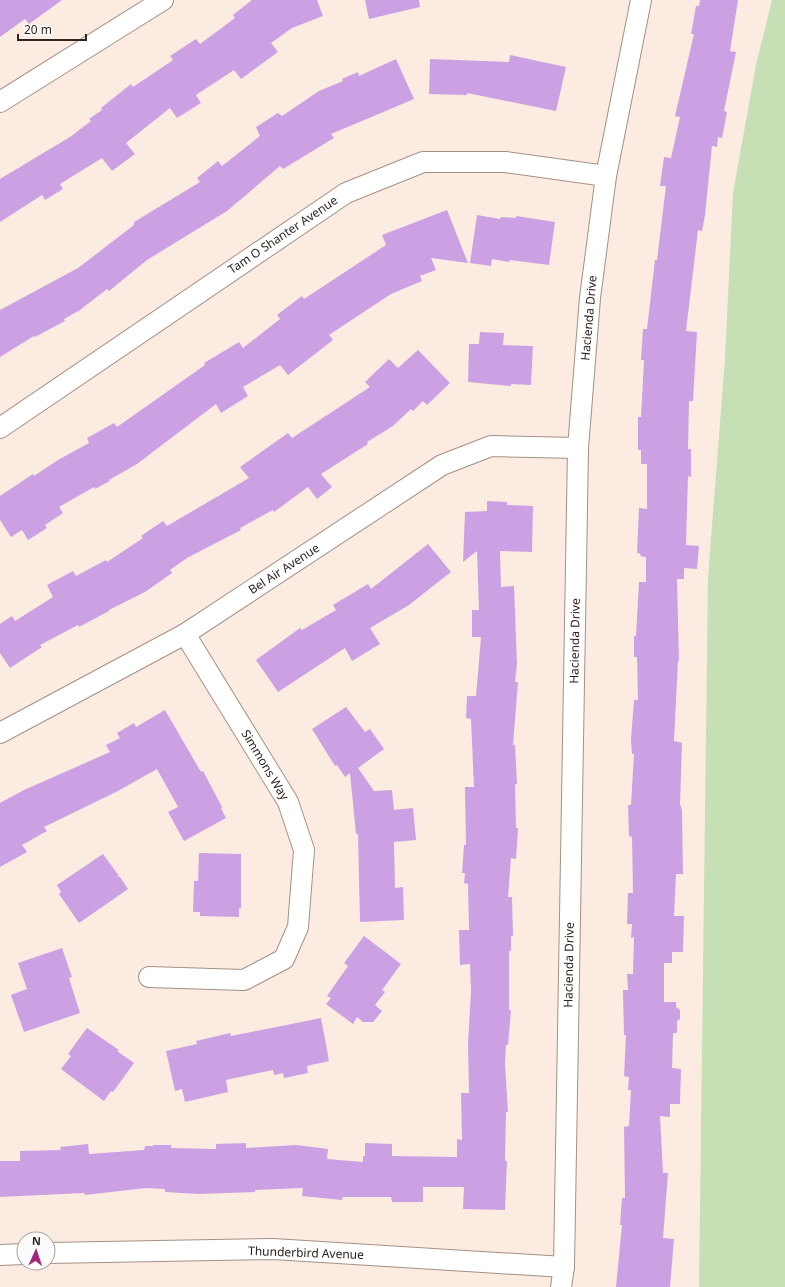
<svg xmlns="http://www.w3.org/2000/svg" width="785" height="1287" font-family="'Noto Sans',sans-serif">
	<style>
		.green { fill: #c6dfb4 }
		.building { fill: #cca1e4 }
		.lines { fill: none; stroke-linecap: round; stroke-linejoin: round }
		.street-casing { stroke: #a49185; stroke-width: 22 }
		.street { stroke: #fff; stroke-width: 20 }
		.labels { text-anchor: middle; stroke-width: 3; stroke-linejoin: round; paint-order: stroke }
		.street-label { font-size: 12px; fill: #2d2520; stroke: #fcfcfc }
	</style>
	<rect width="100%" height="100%" fill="#fcebe1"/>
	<polygon class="green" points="772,0 785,0 785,1287 699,1287 708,578 725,358 733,193 756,65"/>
	<g class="building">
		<polygon points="0,0 62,0 29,24 25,19 0,37"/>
		<polygon points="252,0 317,0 323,16 292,28 271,43 278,52 241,79 234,70 196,95 201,103 177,118 170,108 126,143 135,154 112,171 102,158 60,184 63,189 45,200 42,195 0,222 0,179 70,137 91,121 89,119 102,110 101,108 131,84 133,87 173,60 170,56 196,39 200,44 235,18 233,15"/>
		<polygon points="365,0 419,0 420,7 369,19"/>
		<polygon points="700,0 738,0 730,51 736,52 724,111 727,112 722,138 718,137 717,147 712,146 705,215 702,231 698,230 686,331 697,332 693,401 689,401 688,449 691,449 691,477 688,476 686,545 699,546 697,569 684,568 684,579 677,579 679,661 678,661 674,741 682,743 680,804 682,810 683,874 676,874 674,916 684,916 683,952 672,952 672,963 664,963 664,1002 676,1002 676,1007 680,1010 680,1019 677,1021 677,1033 673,1033 672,1068 681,1069 680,1104 670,1104 670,1117 660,1116 663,1173 668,1173 663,1238 674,1239 670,1287 616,1287 622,1225 620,1225 622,1198 625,1198 624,1127 629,1126 631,1090 628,1090 629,1077 624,1076 626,1035 624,1035 623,990 628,990 627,974 633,974 634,937 631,938 632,924 627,924 628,893 633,893 632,837 629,836 628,805 631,805 634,754 632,754 631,739 634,700 638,700 637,657 634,657 634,636 636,636 639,582 646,582 646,557 640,556 641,554 637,553 639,508 647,509 647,464 641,464 641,450 638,450 638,417 641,417 644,360 641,360 643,329 647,329 655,260 657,260 666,186 660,186 664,157 671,158 680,117 675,116 694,34 691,34 696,6 699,6"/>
		<polygon points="510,55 566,67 556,111 467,93 467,95 429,94 430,59 509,62"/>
		<polygon points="396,59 414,99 331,134 334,138 283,169 280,166 227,211 147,260 109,291 107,289 80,310 64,319 65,321 35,337 34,336 0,357 0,310 78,268 134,225 134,222 200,182 197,178 218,161 222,166 260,136 256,127 278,113 282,116 319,91 343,81 342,79 358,72 359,76"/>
		<polygon points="447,210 468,263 431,258 436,270 420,276 422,281 391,294 329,335 333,340 288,375 280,365 243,387 248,396 221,413 216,404 137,464 109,480 110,481 95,489 94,487 59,507 63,513 45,525 47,528 28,540 22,530 11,537 0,520 0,496 33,474 34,476 58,460 89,443 87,438 114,423 117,427 205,365 204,363 239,342 243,348 280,319 277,315 302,296 304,299 386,245 382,235"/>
		<polygon points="477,215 500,219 501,217 516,218 516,216 555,222 549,265 510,260 509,262 492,259 491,266 470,263"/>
		<polygon points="480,332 504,333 503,345 533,346 531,385 511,384 511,386 468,382 469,344 479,344"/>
		<polygon points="418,350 450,383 427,405 423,401 413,411 411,409 393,426 367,442 368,444 321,474 332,487 317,499 308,487 274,512 273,510 240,528 241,530 187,558 170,570 172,573 145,592 109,610 109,611 79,627 78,625 40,645 42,647 10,668 0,653 0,624 12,616 15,621 53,597 47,585 73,571 76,576 106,560 107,562 143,538 141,536 163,521 167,526 249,478 240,467 288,433 292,438 370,387 365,382 389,359 398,368"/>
		<polygon points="487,501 507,502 507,505 533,506 532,552 500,551 501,587 514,586 517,664 515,682 518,682 513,745 515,745 517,784 515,784 516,828 518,828 516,859 511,858 508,897 512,897 513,936 511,936 511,951 509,951 509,1010 511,1010 508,1045 506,1045 505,1064 508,1112 506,1112 505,1161 507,1161 505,1210 463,1209 464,1187 423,1187 423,1202 392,1202 391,1197 343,1197 342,1200 302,1196 303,1188 255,1190 255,1192 199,1194 165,1192 165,1189 146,1188 85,1195 84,1193 0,1197 0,1161 20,1161 20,1151 61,1150 60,1147 88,1144 89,1154 144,1150 145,1146 153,1146 153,1145 171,1145 171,1148 216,1149 216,1144 246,1143 246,1148 296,1145 328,1149 327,1159 363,1162 363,1156 365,1156 365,1143 392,1144 392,1156 457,1157 457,1139 462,1140 461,1093 469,1093 468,1043 471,991 470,964 460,965 459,930 469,930 468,884 464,883 465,873 462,873 464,845 466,845 465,787 474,787 471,719 466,718 467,696 476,696 481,637 472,637 472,610 479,610 477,551 463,562 465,512 487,511"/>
		<polygon points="428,544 451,572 409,605 370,628 380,644 352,661 345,648 278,692 256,660 300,628 302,630 336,610 333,605 368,584 371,589"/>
		<polygon points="346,707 365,732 370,729 384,749 358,768 374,791 392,790 394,810 413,808 416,840 394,842 395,888 403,887 404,920 360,922 358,834 356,834 350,773 345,777 337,765 335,766 312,729"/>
		<polygon points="165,710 201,772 203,771 222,807 221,808 226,818 184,841 168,812 178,807 157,769 118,791 44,827 47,831 22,845 27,852 0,867 0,803 24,790 110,752 106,745 120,738 117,733 134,723 136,727"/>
		<polygon points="199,853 241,854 241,908 239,908 239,917 200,916 200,912 193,912 194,881 198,881"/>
		<polygon points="103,854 119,876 117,877 120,877 128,889 79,923 59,894 61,892 57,885"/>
		<polygon points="364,936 401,964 382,990 385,992 375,1005 382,1011 373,1022 363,1022 357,1017 353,1024 326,1004 331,998 327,996 348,966 344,963"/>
		<polygon points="62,948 72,977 69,978 80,1013 24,1032 11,995 27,989 18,963"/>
		<polygon points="321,1018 329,1061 307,1066 308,1073 284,1078 283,1073 274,1075 273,1070 226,1080 228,1092 185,1102 182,1089 175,1091 166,1051 197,1044 196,1041 230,1033 231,1036"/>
		<polygon points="87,1028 119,1050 117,1051 134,1063 113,1092 111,1091 104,1101 61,1069 71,1056 68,1054"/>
	</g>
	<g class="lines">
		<defs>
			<g id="street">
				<polyline points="0,102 163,0"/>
				<polyline points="0,428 346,193 423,162 505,162 606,176"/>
				<polyline points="0,733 185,634 442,465 491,446 578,448"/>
				<polyline points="149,977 244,980 284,959 298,927 304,850 288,802 185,634"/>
				<polyline points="48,1253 273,1249 564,1267"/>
				<polyline points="0,1255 24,1254"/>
				<polyline points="561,1287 564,1267 578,448 590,298 606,176 641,0"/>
			</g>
		</defs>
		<use href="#street" class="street-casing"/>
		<use href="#street" class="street"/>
	</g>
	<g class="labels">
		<g class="street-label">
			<text transform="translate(283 235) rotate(-34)" y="4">Tam O Shanter Avenue</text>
			<text transform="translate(589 318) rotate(-85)" y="4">Hacienda Drive</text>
			<text transform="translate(284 569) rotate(-33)" y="4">Bel Air Avenue</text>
			<text transform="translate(575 641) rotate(-89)" y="4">Hacienda Drive</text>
			<text transform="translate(265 765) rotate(59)" y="4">Simmons Way</text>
			<text transform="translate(569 965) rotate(-89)" y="4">Hacienda Drive</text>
			<text transform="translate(306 1253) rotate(2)" y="4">Thunderbird Avenue</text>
		</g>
	</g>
	<g transform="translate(36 1251) rotate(3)"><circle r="19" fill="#fcfcfc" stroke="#a9a6a4"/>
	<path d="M0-3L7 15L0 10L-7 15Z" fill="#a1277d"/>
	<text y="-6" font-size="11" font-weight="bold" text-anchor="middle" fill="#2d2520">N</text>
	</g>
	<path d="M18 34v6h68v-6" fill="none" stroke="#2d2520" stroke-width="2"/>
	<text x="24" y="34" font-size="12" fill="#2d2520" stroke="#fcfcfc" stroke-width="3" paint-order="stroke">20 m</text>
</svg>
